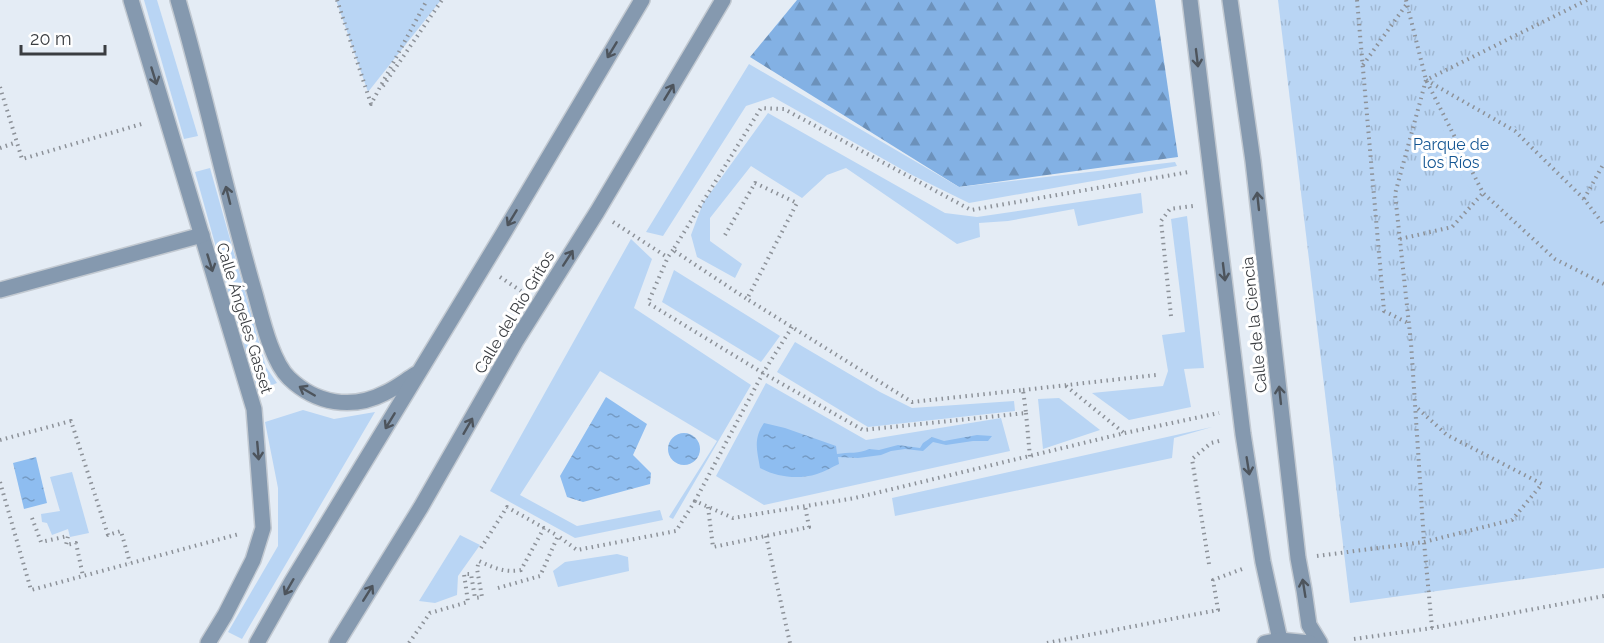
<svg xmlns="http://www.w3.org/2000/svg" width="1604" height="643" font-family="Raleway,sans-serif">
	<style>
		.forest { fill: url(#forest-firs) }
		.park { fill: url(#park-tufts) }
		.garden { fill: #b9d5f4 }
		.water { fill: url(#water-ripples) }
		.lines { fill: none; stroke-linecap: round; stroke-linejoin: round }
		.minor-casing { stroke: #c2c9d1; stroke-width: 18 }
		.path { stroke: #8d9299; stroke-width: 4; stroke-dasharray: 1.5 4.5; stroke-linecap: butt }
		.minor { stroke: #8599af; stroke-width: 15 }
		.oneway { stroke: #4d545c }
		.labels { text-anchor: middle; stroke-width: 6; stroke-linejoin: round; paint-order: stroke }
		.park-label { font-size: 16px; fill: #145693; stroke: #fff }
		.street-label { font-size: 16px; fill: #3a3d41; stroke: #fff }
	</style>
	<defs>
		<pattern id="forest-firs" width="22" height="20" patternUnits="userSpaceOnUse" patternTransform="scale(1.5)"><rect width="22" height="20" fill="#83b1e4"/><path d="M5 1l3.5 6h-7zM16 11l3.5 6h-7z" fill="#6c91ba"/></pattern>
		<pattern id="park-tufts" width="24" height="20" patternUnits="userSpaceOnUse" patternTransform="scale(1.5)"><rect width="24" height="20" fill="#b9d5f4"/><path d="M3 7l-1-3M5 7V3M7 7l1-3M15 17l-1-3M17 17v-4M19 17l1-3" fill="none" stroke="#a0b8d2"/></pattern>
		<pattern id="water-ripples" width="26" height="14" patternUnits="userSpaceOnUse" patternTransform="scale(1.5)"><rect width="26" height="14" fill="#8ebdf0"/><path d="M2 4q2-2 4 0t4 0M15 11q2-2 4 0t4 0" fill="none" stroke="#759bc4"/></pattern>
	</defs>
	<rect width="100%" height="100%" fill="#e4ecf5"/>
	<polygon class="forest" points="797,0 1155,0 1178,157 959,187 750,57"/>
	<polygon class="park" points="1278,0 1604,0 1604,568 1350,603"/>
	<g class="garden">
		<polygon points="144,0 157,0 198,136 184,139"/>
		<polygon points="336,0 441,0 368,92"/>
		<polygon points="749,64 959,187 1175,162 1177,166 969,203 912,175 773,97 746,106 663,236 646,232"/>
		<polygon points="1423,80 1430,80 1516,128 1589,199 1604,219 1604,290 1548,265 1464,182"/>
		<polygon points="768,113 945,213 977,217 1141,193 1143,213 1078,226 1074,209 1008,221 979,223 980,237 957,244 846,168 827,175 802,198 751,166 710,218 710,241 742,264 735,278 697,257 691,235 703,203"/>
		<polygon points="210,168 266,367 277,383 256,391 195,172"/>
		<polygon points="1187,216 1204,368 1184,369 1191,407 1129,420 1092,393 1163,386 1168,371 1162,335 1185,332 1171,219"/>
		<polygon points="631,239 652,259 634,308 751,385 673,519 669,517 717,441 600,371 520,495 577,526 660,510 663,520 575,538 490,491"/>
		<polygon points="674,270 780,336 761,362 662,302"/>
		<polygon points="795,342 880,392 912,408 1014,401 1015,411 868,427 777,372"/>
		<polygon points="766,383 866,440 1001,418 1010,451 764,505 716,476"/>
		<polygon points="1059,398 1100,430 1043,449 1038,399"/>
		<polygon points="303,410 334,419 375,412 242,639 228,632 278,546 278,488 265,422"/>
		<polygon points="1212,427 1174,438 1172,458 895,516 892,498"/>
		<polygon points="72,472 89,533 70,537 68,529 52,535 47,523 42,522 41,514 60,511 50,477"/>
		<polygon points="460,535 480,545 458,576 457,595 435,603 419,601"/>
		<polygon points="617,554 628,557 629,571 558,587 553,571 565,562"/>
	</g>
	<g class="water">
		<polygon points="606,397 647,424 633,455 651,473 650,484 583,502 567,497 560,476"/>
		<path d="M764,423L785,428L836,446L837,454C848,452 860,454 869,449L879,450L898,445L920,448L923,443L932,437L944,441L977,435L992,436L988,441H973L946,445L933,442L923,451L905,449L891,451L881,455L858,458L838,457L839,464C832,467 824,472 817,474C798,480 776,477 760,468C757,450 753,439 764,423Z"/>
		<circle cx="684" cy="449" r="16"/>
		<polygon points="36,457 47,503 24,509 13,463"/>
	</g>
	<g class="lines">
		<defs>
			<g id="minor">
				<polyline points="131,0 254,409 263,528 253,560 225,615 208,643"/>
				<path d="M178,0C206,96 226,194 254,290C261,314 271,361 289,378C316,404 352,410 385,393C396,388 406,380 416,374"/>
				<polyline points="1190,0 1243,434 1263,562 1280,640 1282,643"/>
				<polyline points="1230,0 1253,161 1298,558 1304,590 1309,625 1320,643"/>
				<polyline points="0,290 202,235"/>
				<polyline points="257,643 291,583 503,234 642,0"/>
				<polyline points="337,643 421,507 516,341 597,212 723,0"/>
				<polyline points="1265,643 1280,640 1310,643"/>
			</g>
		</defs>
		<use href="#minor" class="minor-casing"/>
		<g class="path">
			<polyline points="337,0 371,104 427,0"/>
			<polyline points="1357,0 1384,311 1408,323"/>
			<polyline points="1406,0 1426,80 1483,193 1555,259 1604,284"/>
			<polyline points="1363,65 1406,5"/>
			<polyline points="1426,80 1515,131 1584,199 1604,225"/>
			<polyline points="383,86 442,0"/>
			<polyline points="0,87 22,159 145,123"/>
			<polyline points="0,148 17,142"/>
			<polyline points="1584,199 1604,163"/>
			<polyline points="613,222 667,257"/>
			<polyline points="725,235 755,183 797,203 747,299 673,250 761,108 784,109 971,210 1189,172"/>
			<polyline points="1400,239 1452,227 1483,193"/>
			<polyline points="673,250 668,257 648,303 763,373 863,430 1026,413 1023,390 912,402 747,299"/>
			<polyline points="500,277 521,291"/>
			<polyline points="1171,316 1161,221 1170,209 1193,206"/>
			<polyline points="792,327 763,373 695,501 733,518 855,498 1125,433 1219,413"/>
			<polyline points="1066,386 1124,433"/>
			<polyline points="1023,390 1156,375"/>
			<polyline points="1026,413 1030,457"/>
			<polyline points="0,440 71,421 108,535 121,531 130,563"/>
			<polyline points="0,482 31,590 239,534"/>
			<polyline points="708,507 713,547 809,527 805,506"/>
			<polyline points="32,518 41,542 68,536 66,545 76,543 83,576"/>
			<polyline points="766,536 790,643"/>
			<polyline points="481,548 507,507 544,528"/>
			<polyline points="1317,556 1424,542 1512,520 1542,484 1447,435 1415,406"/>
			<polyline points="1209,564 1192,459 1211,443 1223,440"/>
			<polyline points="498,588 540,576 558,536 577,550 676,531 695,501"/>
			<polyline points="1432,628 1424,542 1411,343 1395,194 1426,80 1587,0"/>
			<polyline points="1354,639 1432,628 1604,596"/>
			<path d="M409,643L430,613L468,602L464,574H471L475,598L482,597L477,569L479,561C494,568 505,573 521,570L544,528L558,536"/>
			<polyline points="1047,643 1218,610 1213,580 1242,569"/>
		</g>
		<use href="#minor" class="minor"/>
	</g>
	<defs><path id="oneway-shaft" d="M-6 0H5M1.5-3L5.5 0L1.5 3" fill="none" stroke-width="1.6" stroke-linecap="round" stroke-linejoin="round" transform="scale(1.5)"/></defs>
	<g class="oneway">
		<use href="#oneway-shaft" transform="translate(612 50) rotate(121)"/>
		<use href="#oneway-shaft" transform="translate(1197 58) rotate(83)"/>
		<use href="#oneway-shaft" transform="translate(154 76) rotate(73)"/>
		<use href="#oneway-shaft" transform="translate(669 92) rotate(-59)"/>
		<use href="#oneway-shaft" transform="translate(228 195) rotate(-104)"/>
		<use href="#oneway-shaft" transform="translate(1258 201) rotate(-96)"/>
		<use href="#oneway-shaft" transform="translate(512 218) rotate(121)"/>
		<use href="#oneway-shaft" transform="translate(568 258) rotate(-57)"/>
		<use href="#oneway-shaft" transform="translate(210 263) rotate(73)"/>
		<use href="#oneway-shaft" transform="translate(1224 272) rotate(83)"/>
		<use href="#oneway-shaft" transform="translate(307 391) rotate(-150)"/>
		<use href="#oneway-shaft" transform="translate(1280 395) rotate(-96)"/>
		<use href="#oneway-shaft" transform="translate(390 421) rotate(121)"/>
		<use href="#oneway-shaft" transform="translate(468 426) rotate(-60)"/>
		<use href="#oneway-shaft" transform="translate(258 451) rotate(85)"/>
		<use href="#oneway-shaft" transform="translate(1248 466) rotate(81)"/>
		<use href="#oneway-shaft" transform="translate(289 587) rotate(120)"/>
		<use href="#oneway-shaft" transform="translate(1304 588) rotate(-99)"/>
		<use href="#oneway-shaft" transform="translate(368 593) rotate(-58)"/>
	</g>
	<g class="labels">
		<g class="park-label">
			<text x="1451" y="150">Parque de<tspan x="1451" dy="18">los Ríos</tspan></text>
		</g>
		<g class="street-label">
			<text transform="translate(514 312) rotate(-59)" y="6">Calle del Río Gritos</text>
			<text transform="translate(245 318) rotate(73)" y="6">Calle Ángeles Gasset</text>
			<text transform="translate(1254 325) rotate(-96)" y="6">Calle de la Ciencia</text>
		</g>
	</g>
	<path d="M21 45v9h84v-9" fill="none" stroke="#3a3d41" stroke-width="3"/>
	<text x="30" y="45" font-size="18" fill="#3a3d41" stroke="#ffffff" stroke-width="4.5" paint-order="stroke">20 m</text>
</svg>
